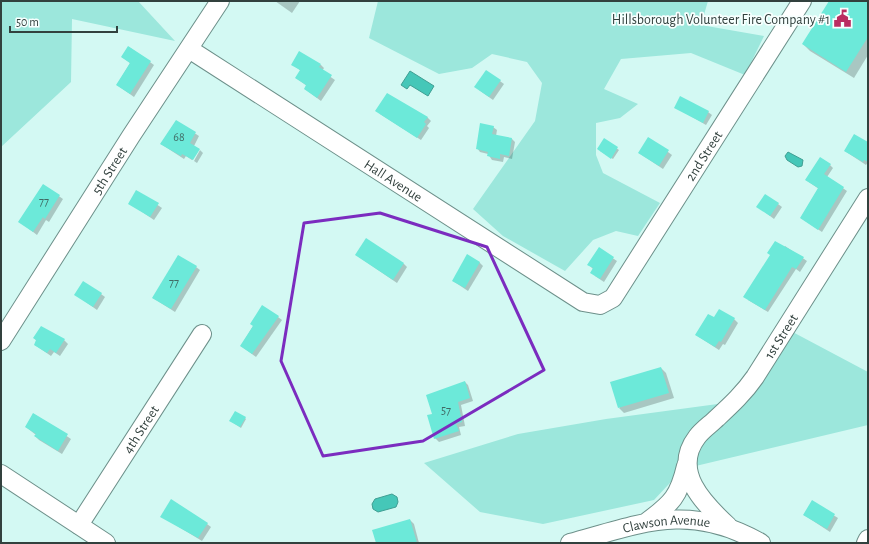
<svg xmlns="http://www.w3.org/2000/svg" width="869" height="544" font-family="'Alegreya Sans',sans-serif">
	<style>
		.green { fill: #9ce7dc }
		.water { fill: #45c7b8; stroke: #3f9f93 }
		.shadow { fill: #0003 }
		.building { fill: #6ce9d9 }
		.lines { fill: none; stroke-linecap: round; stroke-linejoin: round }
		.minor-casing { stroke: #6d908a; stroke-width: 20 }
		.minor { stroke: #fff; stroke-width: 18 }
		.marked { fill: none; stroke: #7b2cbf; stroke-width: 3; stroke-linejoin: round }
		.labels { text-anchor: middle; stroke-width: 3.5; stroke-linejoin: round; paint-order: stroke }
		.number-label { font-size: 12px; fill: #406b65 }
		.poi-label { font-size: 14px; fill: #32413e; stroke: #f7fffe; text-anchor: end }
		.street-label { font-size: 14px; fill: #32413e; stroke: #f7fffe }
	</style>
	<rect width="100%" height="100%" fill="#d3f9f3"/>
	<g class="green">
		<polygon points="1,1 138,1 175,41 72,19 71,82 1,147"/>
		<polygon points="378,1 708,1 701,25 764,36 745,75 691,53 621,59 604,89 638,104 620,118 596,123 596,155 603,173 660,203 638,236 616,231 593,240 565,271 503,236 473,209 535,121 542,83 527,62 492,54 472,68 439,74 369,38"/>
		<polygon points="787,329 868,372 868,425 683,469 654,500 543,524 480,512 424,463 518,434 606,419 740,401"/>
	</g>
	<g class="water">
		<polygon points="410,71 434,86 428,96 410,85 407,89 401,85"/>
		<polygon points="788,152 803,160 802,166 798,167 787,160 785,156"/>
		<polygon points="392,494 397,497 398,502 396,507 378,512 373,509 372,504 375,499"/>
	</g>
	<g class="shadow">
		<polygon points="275,1 300,1 292,13"/>
		<polygon points="830,1 868,1 868,55 854,78 810,51 803,44"/>
		<polygon points="129,47 154,65 134,97 117,85 130,63 122,57"/>
		<polygon points="292,64 321,65 324,68 322,71 335,80 321,101 305,89 307,86 296,78 301,71"/>
		<polygon points="486,71 504,84 493,100 479,90"/>
		<polygon points="675,107 708,112 712,115 706,125"/>
		<polygon points="380,114 427,117 431,121 427,126 429,128 421,140"/>
		<polygon points="176,121 199,136 194,146 199,149 192,160 186,156 184,159 161,144"/>
		<polygon points="493,127 497,130 496,136 512,139 515,142 512,159 504,157 503,162 492,160 488,154 480,152 477,148"/>
		<polygon points="649,138 672,155 663,169 639,153"/>
		<polygon points="605,140 619,150 613,159 600,151"/>
		<polygon points="868,143 868,162 866,165 845,151"/>
		<polygon points="200,150 203,153 197,163 194,161"/>
		<polygon points="830,165 833,168 827,177 847,191 822,232 801,218 819,189 806,180"/>
		<polygon points="43,185 63,199 49,222 46,220 37,235 20,222"/>
		<polygon points="137,191 162,208 154,220 129,203"/>
		<polygon points="778,204 782,207 774,219 758,207"/>
		<polygon points="785,246 807,261 800,272 796,269 768,312 748,300"/>
		<polygon points="599,249 617,261 604,282 595,276 593,269 589,265"/>
		<polygon points="356,255 404,264 407,267 397,283"/>
		<polygon points="479,262 483,266 468,291 453,281"/>
		<polygon points="196,267 200,270 175,312 153,298"/>
		<polygon points="101,294 105,297 97,310 76,295"/>
		<polygon points="278,317 282,320 256,357 241,346 253,326"/>
		<polygon points="714,319 734,319 738,323 725,345 723,344 719,350 696,335"/>
		<polygon points="34,338 64,340 68,344 60,356 54,352 51,356 35,345 37,341"/>
		<polygon points="661,368 666,373 674,398 624,413 619,408"/>
		<polygon points="465,382 468,385 473,401 461,405 465,426 459,427 461,435 439,442 435,438 433,414"/>
		<polygon points="34,414 71,439 62,454 39,440 35,436 36,435 26,427"/>
		<polygon points="245,418 246,419 241,428 232,422"/>
		<polygon points="812,502 838,518 830,532 804,515"/>
		<polygon points="161,516 207,524 211,527 202,541"/>
		<polygon points="410,520 414,524 419,543 377,543"/>
	</g>
	<g class="building">
		<polygon points="829,1 868,1 868,37 846,72 802,44"/>
		<polygon points="128,46 151,61 130,94 116,85 130,63 121,57"/>
		<polygon points="299,51 321,64 319,67 332,75 317,98 304,89 306,85 295,78 300,70 291,65"/>
		<polygon points="486,70 501,80 489,97 474,87"/>
		<polygon points="387,93 428,117 424,122 426,124 417,138 375,111"/>
		<polygon points="680,96 709,111 703,123 674,108"/>
		<polygon points="176,120 196,132 190,143 200,149 193,160 182,154 181,156 160,144"/>
		<polygon points="480,123 494,126 492,134 512,138 509,156 500,154 500,159 487,156 488,152 476,149"/>
		<polygon points="854,134 868,142 868,162 864,160 863,162 844,151"/>
		<polygon points="648,137 669,150 659,166 638,153"/>
		<polygon points="604,138 618,147 611,159 597,149"/>
		<polygon points="820,157 831,164 824,174 844,187 818,230 800,218 818,188 805,180"/>
		<polygon points="43,184 60,195 45,219 43,217 33,232 18,222"/>
		<polygon points="136,190 159,203 150,217 128,204"/>
		<polygon points="765,194 779,203 770,216 756,207"/>
		<polygon points="366,238 404,263 393,280 355,255"/>
		<polygon points="775,241 804,257 796,269 792,267 765,310 743,297 770,255 767,253"/>
		<polygon points="599,247 614,257 600,279 590,273 593,268 587,265"/>
		<polygon points="467,254 480,262 465,288 452,281"/>
		<polygon points="178,255 197,266 171,309 152,298"/>
		<polygon points="83,281 102,293 93,307 74,295"/>
		<polygon points="262,305 279,316 252,354 240,346 253,326 250,324"/>
		<polygon points="719,309 735,318 721,342 719,341 715,347 695,335 708,314 714,317"/>
		<polygon points="41,326 65,339 56,353 50,349 47,353 34,345 36,340 33,338"/>
		<polygon points="661,367 669,393 618,408 610,382"/>
		<polygon points="465,381 470,398 458,402 462,422 456,424 459,431 434,439 427,415 432,414 426,395"/>
		<polygon points="235,411 246,417 240,427 229,421"/>
		<polygon points="33,413 68,434 58,451 34,436 36,434 25,427"/>
		<polygon points="171,499 208,523 198,538 160,517"/>
		<polygon points="812,500 835,514 827,529 803,515"/>
		<polygon points="410,519 417,543 376,543 372,530"/>
	</g>
	<g class="lines">
		<defs>
			<g id="minor">
				<path id="s1" d="M189,49L583,302L600,305L613,298L802,1"/>
				<path id="s2" d="M1,341L131,136L220,1"/>
				<polyline points="1,474 106,543"/>
				<path d="M648,521C672,503 679,496 686,466"/>
				<path id="s3" d="M79,525L202,334"/>
				<path id="s4" d="M728,526C704,504 671,471 697,437C702,430 711,424 717,418C731,405 744,393 755,377L868,198"/>
				<path id="s5" d="M570,543C643,523 689,502 761,543"/>
				<polyline points="866,543 868,539"/>
			</g>
		</defs>
		<use href="#minor" class="minor-casing"/>
		<use href="#minor" class="minor"/>
	</g>
	<path class="marked" d="M380,213L487,247L544,370L423,441L323,456L281,361L304,223Z"/>
	<defs>
		<symbol id="civic-bare" viewBox="-9 -9 18 18"><path d="M-.6-6.5H3V-4.5H.6V-3L4-1V1h2V6H-6V1h2V-1L-.6-3ZM-1.2 2.5V6h2.4V2.5Z" fill="#ba2d61" stroke="#f7fffe" stroke-width="2.5" paint-order="stroke"/></symbol>
	</defs>
	<g fill-rule="evenodd">
		<use href="#civic-bare" x="830" y="6" width="25" height="25"/>
	</g>
	<g class="labels">
		<g class="number-label">
			<text x="179" y="141">68</text>
			<text x="44" y="205">77</text>
			<text x="174" y="286">77</text>
			<text x="446" y="414">57</text>
		</g>
		<g class="poi-label">
			<text x="830" y="24">Hillsborough Volunteer Fire Company #1</text>
		</g>
		<g class="street-label">
			<text dy="5" stroke="none"><textPath href="#s1" startOffset="669">2nd Street</textPath></text>
			<text dy="5" stroke="none"><textPath href="#s2" startOffset="202">5th Street</textPath></text>
			<text dy="5" stroke="none"><textPath href="#s1" startOffset="243">Hall Avenue</textPath></text>
			<text dy="5" stroke="none"><textPath href="#s4" startOffset="237">1st Street</textPath></text>
			<text dy="5" stroke="none"><textPath href="#s3" startOffset="114">4th Street</textPath></text>
			<text dy="5" stroke="none"><textPath href="#s5" startOffset="99">Clawson Avenue</textPath></text>
		</g>
	</g>
	<rect width="869" height="544" fill="none" stroke="#32413e" stroke-width="4"/>
	<path d="M10 26v6h107v-6" fill="none" stroke="#32413e" stroke-width="2"/>
	<text x="16" y="26" font-size="12" fill="#32413e" stroke="#f7fffe" stroke-width="3" paint-order="stroke">50 m</text>
</svg>
